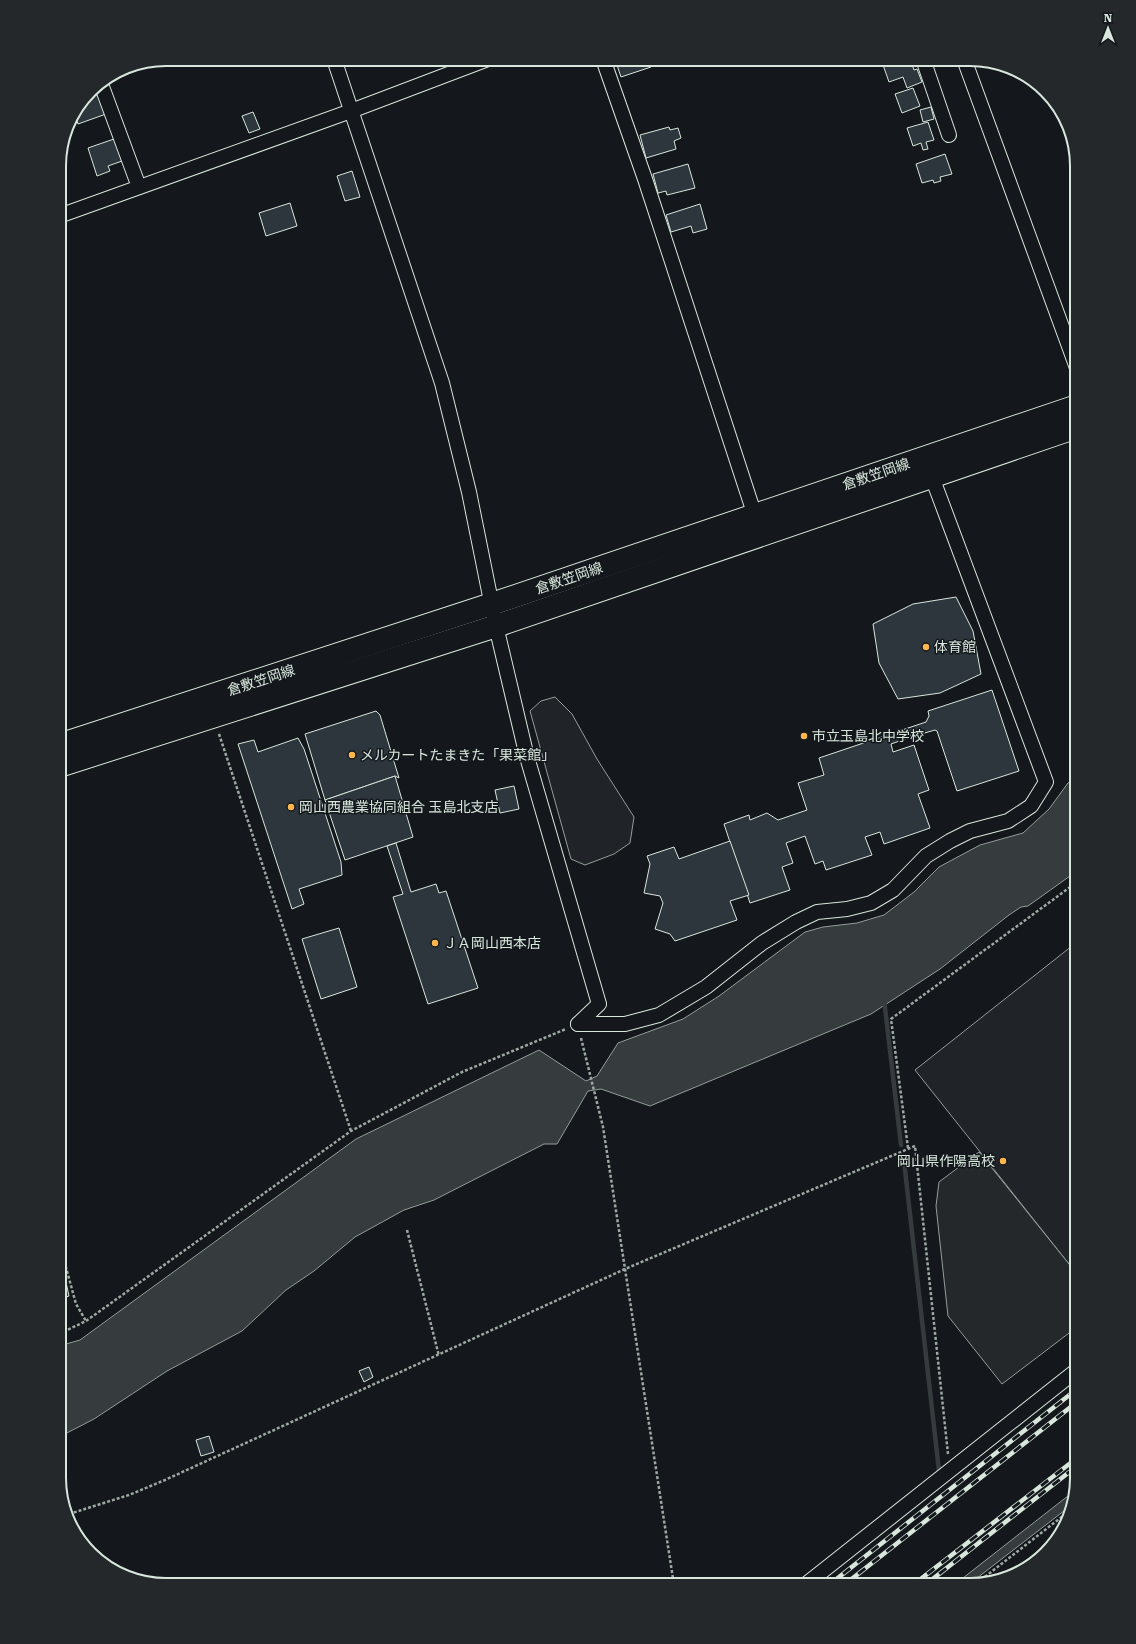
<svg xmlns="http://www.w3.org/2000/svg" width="1136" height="1644" font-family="'Roboto Serif','Noto Sans JP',serif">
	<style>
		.green { fill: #202428; stroke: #939e99 }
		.parking { fill: #24282b; stroke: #939e99 }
		.water { fill: #363b3e; stroke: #939e99 }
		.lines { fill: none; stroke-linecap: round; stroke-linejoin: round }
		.stream { stroke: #363b3e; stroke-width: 4.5 }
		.building { fill: #2c363c; stroke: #d8e6dc }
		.street-casing { stroke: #d8e6dc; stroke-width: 16 }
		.primary-casing { stroke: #d8e6dc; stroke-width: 24 }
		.path { stroke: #9da8a2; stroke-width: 2.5; stroke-dasharray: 3 2; stroke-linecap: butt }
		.street { stroke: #14181c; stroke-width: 14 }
		.primary { stroke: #14181c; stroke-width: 22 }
		.rail-casing { stroke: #d8e6dc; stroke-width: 4.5 }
		.rail { stroke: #14181c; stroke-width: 3; stroke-dasharray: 9; stroke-linecap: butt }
		.poi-dot { fill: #ffb74d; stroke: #14181c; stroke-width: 1.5 }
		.labels { text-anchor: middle; stroke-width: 3; stroke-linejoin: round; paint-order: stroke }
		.street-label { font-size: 14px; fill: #d8e6dc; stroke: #14181c }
		.poi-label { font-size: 14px; fill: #d8e6dc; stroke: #14181c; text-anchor: start }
		.rim { fill: none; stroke: #d8e6dc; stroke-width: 2 }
	</style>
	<rect width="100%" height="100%" fill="#14181c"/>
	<g class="green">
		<polygon points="555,697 572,714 597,759 634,817 630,843 614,854 585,865 571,859 530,711 541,701"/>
		<polygon points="1077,942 1077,1274 915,1070"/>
	</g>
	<polygon class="parking" points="979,1152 1077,1274 1077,1327 1002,1384 948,1316 936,1206 939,1182"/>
	<g class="water">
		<polygon points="1077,778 1077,871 1028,906 1021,907 1009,915 940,969 871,1014 650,1106 601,1089 588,1091 557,1144 544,1144 434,1200 404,1210 355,1237 314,1271 286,1290 242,1331 167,1371 94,1419 59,1437 59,1346 80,1340 356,1139 539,1050 586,1081 597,1076 618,1043 683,1019 719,996 805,932 823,927 857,923 884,915 914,892 939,867 980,845 1023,833 1049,809 1068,783"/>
		<polygon points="1073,1492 1069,1507 968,1585 954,1585"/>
	</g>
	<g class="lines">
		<g class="stream">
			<polyline points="884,999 901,1145"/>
			<polyline points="904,1161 939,1471"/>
		</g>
	</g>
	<g class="building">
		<polygon points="615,59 649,59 651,67 621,77"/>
		<polygon points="889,59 910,59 914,70 917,69 922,82 907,88 903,77 889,82 882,62"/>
		<polygon points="913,88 920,106 902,113 895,94"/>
		<polygon points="99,94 106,114 78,124 75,114 84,100"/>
		<polygon points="931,107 934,119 923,122 920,110"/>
		<polygon points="253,112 260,129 249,133 242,116"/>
		<polygon points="928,122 934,140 926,142 928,149 923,150 921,143 913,146 907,128"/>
		<polygon points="669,127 670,130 678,128 681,138 674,141 676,149 646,158 640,135"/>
		<polygon points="114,139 122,161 108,166 110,171 97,176 88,148"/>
		<polygon points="945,154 952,174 940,177 941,181 934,183 933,180 922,183 916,164"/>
		<polygon points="688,164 695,188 667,195 666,191 658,193 653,174"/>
		<polygon points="352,171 360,197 345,201 337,176"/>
		<polygon points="290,203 297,226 266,236 259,213"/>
		<polygon points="700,204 707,229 693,233 691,226 671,232 666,215"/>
		<polygon points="956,597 973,631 981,674 940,693 898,699 879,663 873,624 913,604"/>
		<polygon points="992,690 1019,771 957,791 937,731 935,730 911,737 908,728 926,722 929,716 928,711"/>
		<polygon points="376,711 380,715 399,778 395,776 325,800 305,734"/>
		<polygon points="908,728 911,737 891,744 893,752 914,745 929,790 918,794 930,828 884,844 880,832 865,837 872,855 826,870 823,861 815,864 805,836 786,843 793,863 782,867 790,890 750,903 724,824 749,815 750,820 767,813 778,820 807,810 798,783 824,775 819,758"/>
		<polygon points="298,738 304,749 341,862 342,875 299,889 304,904 292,909 238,744 254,740 258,752"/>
		<polygon points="395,776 413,837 345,860 325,800"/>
		<polygon points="514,786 519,809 500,813 495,790"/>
		<polygon points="730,841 749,895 730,901 737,920 675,941 670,934 655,929 663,903 660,896 644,893 650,864 647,856 674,847 679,859"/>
		<polygon points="396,843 411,892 436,884 439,893 446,891 478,988 428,1004 393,897 403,894 387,846"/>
		<polygon points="339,928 357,987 321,999 302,939"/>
		<polygon points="59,1252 63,1269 59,1270"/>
		<polygon points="64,1273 69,1296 59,1299 59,1274"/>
		<polygon points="369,1367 373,1377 364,1382 359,1371"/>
		<polygon points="209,1436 214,1452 201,1456 196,1440"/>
	</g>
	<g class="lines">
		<defs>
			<g id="street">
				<polyline points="334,59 442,383 469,492 496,626 527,757 599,1004 578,1024"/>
				<polyline points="603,59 645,179 757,522"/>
				<polyline points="923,59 949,135"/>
				<polyline points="964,59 1077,368"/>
				<polyline points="101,84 139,187"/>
				<polyline points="59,216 351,111 488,59"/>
				<polyline points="578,1024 625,1024 659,1015 706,987 762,943 796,922 817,912 847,909 871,903 893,890 926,856 950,841 970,831 1008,821 1031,806 1046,782 932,477 932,470"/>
				<polyline points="805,1585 1077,1370"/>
			</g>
			<g id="primary">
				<polyline points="59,745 492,604 1077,406"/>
				<polyline points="59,766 496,626 1077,427"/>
			</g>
		</defs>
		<use href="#street" class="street-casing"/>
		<use href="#primary" class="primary-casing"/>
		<g class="path">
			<polyline points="219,734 351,1131"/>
			<polyline points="581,1038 603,1127 674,1585"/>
			<polyline points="908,1148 891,1019 1077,882"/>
			<polyline points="407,1230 439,1356"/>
			<polyline points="59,1242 76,1304 86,1321"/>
			<polyline points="59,1334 86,1321 351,1131 462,1072 566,1029"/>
			<polyline points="69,1514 129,1495 165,1480 625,1269 915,1146 948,1454"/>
			<polyline points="977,1583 1068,1512"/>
		</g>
		<use href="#street" class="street"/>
		<use href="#primary" class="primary"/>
		<defs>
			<g id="rail">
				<polyline points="829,1585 1077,1389"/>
				<polyline points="844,1585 1077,1402"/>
				<polyline points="913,1585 1077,1458"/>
				<polyline points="925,1585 1077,1466"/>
			</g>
		</defs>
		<use href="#rail" class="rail-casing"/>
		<use href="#rail" class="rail"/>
	</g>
	<g class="poi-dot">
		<circle cx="926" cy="647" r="4"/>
		<circle cx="804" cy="736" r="4"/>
		<circle cx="352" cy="755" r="4"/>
		<circle cx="291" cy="807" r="4"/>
		<circle cx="435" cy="943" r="4"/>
		<circle cx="1003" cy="1161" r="4"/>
	</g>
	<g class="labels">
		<g class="street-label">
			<text transform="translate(876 474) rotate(-19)" y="5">倉敷笠岡線</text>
			<text transform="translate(569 578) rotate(-19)" y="5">倉敷笠岡線</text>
			<text transform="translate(261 680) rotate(-18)" y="5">倉敷笠岡線</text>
		</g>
		<g class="poi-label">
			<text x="934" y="652">体育館</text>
			<text x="812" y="741">市立玉島北中学校</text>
			<text x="360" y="760">メルカートたまきた「果菜館」</text>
			<text x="299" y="812">岡山西農業協同組合 玉島北支店</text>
			<text x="443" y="948">ＪＡ岡山西本店</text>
			<text x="995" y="1166" text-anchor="end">岡山県作陽高校</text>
		</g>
	</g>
	<path d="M0 0H1136V1644H0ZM166 66H970A100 100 0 0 1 1070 166V1478A100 100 0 0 1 970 1578H166A100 100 0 0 1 66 1478V166A100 100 0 0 1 166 66Z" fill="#24282b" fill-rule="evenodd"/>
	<path class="rim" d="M166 66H970A100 100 0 0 1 1070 166V1478A100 100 0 0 1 970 1578H166A100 100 0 0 1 66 1478V166A100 100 0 0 1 166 66Z"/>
	<g transform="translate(1108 28)" stroke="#14181c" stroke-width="3" paint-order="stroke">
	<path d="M0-3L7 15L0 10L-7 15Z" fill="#d8e6dc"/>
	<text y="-6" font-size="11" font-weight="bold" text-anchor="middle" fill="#d8e6dc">N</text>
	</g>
</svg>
